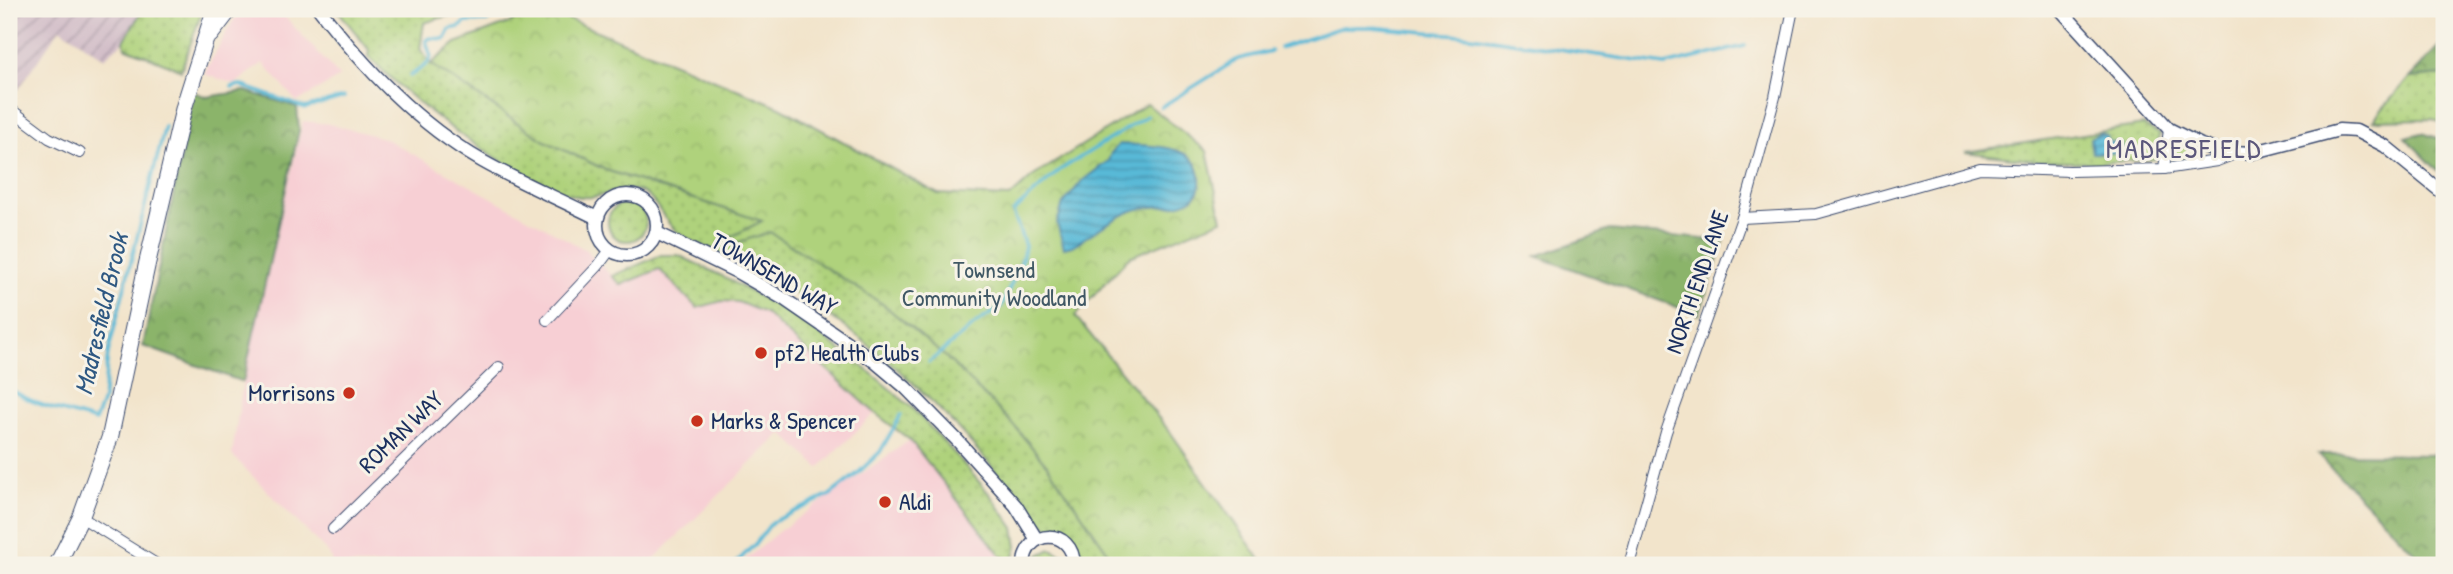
<svg xmlns="http://www.w3.org/2000/svg" width="2453" height="574" font-family="'Patrick Hand',sans-serif">
	<style>
		.built { fill: #f7cfd4 }
		.industrial { fill: url(#industrial-furrows) }
		.grass { fill: url(#grass-dots); stroke: #65806c; stroke-width: 2 }
		.forest { fill: url(#forest-crowns); stroke: #537264; stroke-width: 2 }
		.park { fill: url(#park-crowns); stroke: #65806c; stroke-width: 2 }
		.water { fill: url(#water-rules); stroke: #3a749a; stroke-width: 2 }
		.lines { fill: none; stroke-linecap: round; stroke-linejoin: round }
		.stream { stroke: #59b9d7; stroke-width: 3.5 }
		.minor-casing { stroke: #3b4a6e; stroke-width: 12 }
		.tertiary-casing { stroke: #3b4a6e; stroke-width: 15 }
		.secondary-casing { stroke: #3b4a6e; stroke-width: 15 }
		.trunk-casing { stroke: #3b4a6e; stroke-width: 18 }
		.minor { stroke: #fff; stroke-width: 10 }
		.tertiary { stroke: #fff; stroke-width: 12 }
		.secondary { stroke: #fff; stroke-width: 12 }
		.trunk { stroke: #fff; stroke-width: 16 }
		.poi-dot { fill: #c8321e; stroke: #f7f3e8; stroke-width: 2.5 }
		.labels { text-anchor: middle; stroke-width: 6; stroke-linejoin: round; paint-order: stroke }
		.park-label { font-size: 24px; fill: #405865; stroke: #f7f3e8 }
		.street-label { font-size: 24px; fill: #1b2f5e; stroke: #f7f3e8 }
		.poi-label { font-size: 24px; fill: #1b2f5e; stroke: #f7f3e8; text-anchor: start }
		.water-label { font-size: 26px; font-style: italic; fill: #2e5882; stroke: #f7f3e8 }
		.quarter-label { font-size: 28px; letter-spacing: 2px; fill: #5b577b; stroke: #f7f3e8 }
	</style>
	<defs>
		<pattern id="industrial-furrows" width="10" height="10" patternUnits="userSpaceOnUse" patternTransform="scale(1.75)"><rect width="10" height="10" fill="#d2bdc8"/><path d="M-1 1l2-2M0 10L10 0M9 11l2-2" fill="none" stroke="#aa9aa6"/></pattern>
		<pattern id="grass-dots" width="8" height="8" patternUnits="userSpaceOnUse" patternTransform="scale(1.75)"><rect width="8" height="8" fill="#afd27b"/><path d="M2 2h.1M6 6h.1" fill="none" stroke="#96b56d" stroke-width="1.8" stroke-linecap="round"/></pattern>
		<pattern id="forest-crowns" width="20" height="18" patternUnits="userSpaceOnUse" patternTransform="scale(1.75)"><rect width="20" height="18" fill="#8bb46b"/><path d="M2 6a3 3 0 1 1 6 0M12 15a3 3 0 1 1 6 0" fill="none" stroke="#71935b"/></pattern>
		<pattern id="park-crowns" width="20" height="18" patternUnits="userSpaceOnUse" patternTransform="scale(1.75)"><rect width="20" height="18" fill="#afd27b"/><path d="M2 6a3 3 0 1 1 6 0M12 15a3 3 0 1 1 6 0" fill="none" stroke="#96b56d"/></pattern>
		<pattern id="water-rules" width="6" height="5" patternUnits="userSpaceOnUse" patternTransform="scale(1.75)"><rect width="6" height="5" fill="#59b9d7"/><path d="M0 2.5h6" fill="none" stroke="#4997b2"/></pattern>
	</defs>
	<rect width="100%" height="100%" fill="#f7f3e8"/>
	<filter id="ink" filterUnits="userSpaceOnUse"><feTurbulence type="fractalNoise" baseFrequency=".0143" numOctaves="2"/><feDisplacementMap in="SourceGraphic" scale="14" xChannelSelector="R" yChannelSelector="G"/><feConvolveMatrix kernelMatrix="1 2 1 2 8 2 1 2 1" color-interpolation-filters="sRGB"/></filter>
	<filter id="wash" filterUnits="userSpaceOnUse"><feTurbulence type="fractalNoise" baseFrequency=".00686" numOctaves="4" result="noise"/><feDisplacementMap in="SourceGraphic" scale="28" xChannelSelector="R" yChannelSelector="G"/><feGaussianBlur stdDeviation="1.57" result="paint"/><feColorMatrix in="noise" values="0 0 0 0 0 0 0 0 0 0 0 0 0 0 0 0 0 1.4 0 .05"/><feComposite in="paint" operator="in"/></filter>
	<g filter="url(#wash)">
		<rect width="100%" height="100%" fill="#f2e4cb"/>
		<g class="built">
			<polygon points="241,9 278,9 340,77 297,102 263,63 235,84 204,74 228,29"/>
			<polygon points="303,121 329,124 384,138 586,250 621,285 659,269 697,308 722,301 738,302 765,313 875,413 819,468 782,433 648,565 333,565 329,554 232,455 243,382"/>
			<polygon points="910,440 1006,562 1002,565 739,565 778,532"/>
		</g>
		<polygon class="industrial" points="9,9 143,9 124,41 104,58 60,28 18,90 9,83"/>
		<g class="grass">
			<polygon points="143,9 203,9 181,70 125,47 124,41"/>
			<path d="M337,9H471L424,23L420,49L431,64L543,140L606,170L763,221L731,237L770,232L884,305L948,359L1010,421L1048,466L1105,548L1112,565H1081C1081,535 1045,532 1029,512C962,427 892,353 799,296C776,281 750,267 725,255C711,249 695,244 682,235C663,224 659,201 643,193C621,182 600,204 572,195C553,190 536,180 519,171C463,140 413,102 368,56L369,50Z"/>
			<polygon points="2444,75 2444,124 2433,119 2373,120 2409,78"/>
			<polygon points="2143,125 2160,134 2156,159 2099,163 2036,161 1965,152"/>
			<polygon points="2177,140 2188,143 2195,151 2194,158 2180,163 2171,161"/>
			<circle cx="627" cy="222" r="19"/>
			<polygon points="661,255 678,255 722,276 796,317 871,373 911,407 956,455 992,497 1014,528 1017,547 1011,565 1002,565 1006,562 910,440 875,413 765,313 738,302 722,301 697,308 659,269 621,285 612,276"/>
			<polygon points="1051,549 1063,555 1065,565 1037,565 1039,555"/>
		</g>
		<g class="forest">
			<polygon points="2444,42 2444,75 2409,78"/>
			<polygon points="245,91 297,107 299,130 243,382 143,346 194,92 207,97"/>
			<polygon points="2422,133 2444,140 2444,177 2405,137"/>
			<polygon points="1610,230 1724,241 1699,315 1536,256"/>
			<polygon points="2318,454 2444,455 2444,565 2427,565"/>
		</g>
		<polygon class="park" points="526,9 544,9 780,107 938,194 1010,197 1032,177 1147,104 1207,151 1222,220 1129,257 1075,316 1171,433 1264,565 1112,565 1105,548 1048,466 1010,421 948,359 884,305 770,232 733,244 731,237 762,221 606,170 543,140 431,64 456,43 512,22"/>
		<g class="water">
			<polygon points="2100,133 2107,136 2107,141 2122,144 2123,153 2092,153 2090,138"/>
			<path d="M1119,144C1146,146 1197,142 1200,177C1201,186 1198,195 1190,200C1177,209 1148,204 1132,211C1111,219 1091,235 1072,246L1064,248L1057,223L1063,204L1082,181L1108,161L1111,153Z"/>
		</g>
		<g class="lines">
			<g class="stream">
				<polyline points="1280,48 1342,27 1371,27 1471,36 1665,65 1745,46"/>
				<polyline points="410,76 427,64 431,57 426,41 430,38 445,39 450,29 460,27 466,22 487,21 502,9"/>
				<polyline points="232,87 240,85 305,108 344,97"/>
				<polyline points="1161,107 1238,59 1271,51"/>
				<polyline points="929,362 978,322 1001,307 1021,263 1025,246 1013,212 1060,170 1147,116"/>
				<path d="M9,388C35,407 66,411 95,421L103,400L108,353L165,126"/>
				<polyline points="734,565 756,543 772,522 830,495 857,474 880,452 901,415"/>
			</g>
		</g>
	</g>
	<g filter="url(#ink)">
		<g class="lines">
			<defs>
				<g id="minor">
					<polyline points="9,108 49,138 80,153"/>
					<polyline points="2164,169 2169,129"/>
					<polyline points="1742,218 1816,214 1980,168 2070,171 2164,169 2217,161 2235,154"/>
					<polyline points="547,320 598,266 610,250"/>
					<polyline points="81,517 158,565"/>
					<polyline points="333,529 499,367"/>
					<polyline points="1629,565 1666,432 1742,218 1775,97 1793,9"/>
				</g>
				<polyline id="tertiary" points="2060,9 2169,129 2201,145 2218,151 2251,153 2339,130 2356,131 2385,146 2444,194"/>
				<g id="secondary">
					<path d="M319,9C365,68 416,123 482,161C519,182 559,199 597,218"/>
					<circle cx="627" cy="225" r="30"/>
					<polyline points="657,233 737,272 784,299 874,361 905,387 957,440 1016,506 1037,540"/>
					<path d="M1024,565C1025,528 1073,527 1074,565"/>
				</g>
				<g id="trunk">
					<polyline points="210,35 230,9"/>
					<polyline points="57,565 81,517 110,437 147,264 184,107 215,9"/>
				</g>
			</defs>
			<use href="#minor" class="minor-casing"/>
			<use href="#tertiary" class="tertiary-casing"/>
			<use href="#secondary" class="secondary-casing"/>
			<use href="#trunk" class="trunk-casing"/>
			<use href="#minor" class="minor"/>
			<use href="#tertiary" class="tertiary"/>
			<use href="#secondary" class="secondary"/>
			<use href="#trunk" class="trunk"/>
		</g>
	</g>
	<g class="poi-dot">
		<circle cx="761" cy="353" r="7"/>
		<circle cx="349" cy="393" r="7"/>
		<circle cx="697" cy="421" r="7"/>
		<circle cx="885" cy="502" r="7"/>
	</g>
	<g class="labels">
		<g class="park-label">
			<text x="994" y="278">Townsend<tspan x="994" dy="28">Community Woodland</tspan></text>
		</g>
		<g class="street-label">
			<text transform="translate(774 274) rotate(30)" y="8">TOWNSEND WAY</text>
			<text transform="translate(1697 282) rotate(-71)" y="8">NORTH END LANE</text>
			<text transform="translate(401 432) rotate(-44)" y="8">ROMAN WAY</text>
		</g>
		<g class="poi-label">
			<text x="775" y="361">pf2 Health Clubs</text>
			<text x="335" y="401" text-anchor="end">Morrisons</text>
			<text x="711" y="429">Marks &amp; Spencer</text>
			<text x="899" y="510">Aldi</text>
		</g>
		<g class="water-label">
			<text transform="translate(101 314) rotate(-77)" y="9">Madresfield Brook</text>
		</g>
		<g class="quarter-label">
			<text x="2184" y="158">MADRESFIELD</text>
		</g>
	</g>
	<rect width="2453" height="574" fill="none" stroke="#f7f3e8" stroke-width="35"/>
</svg>
